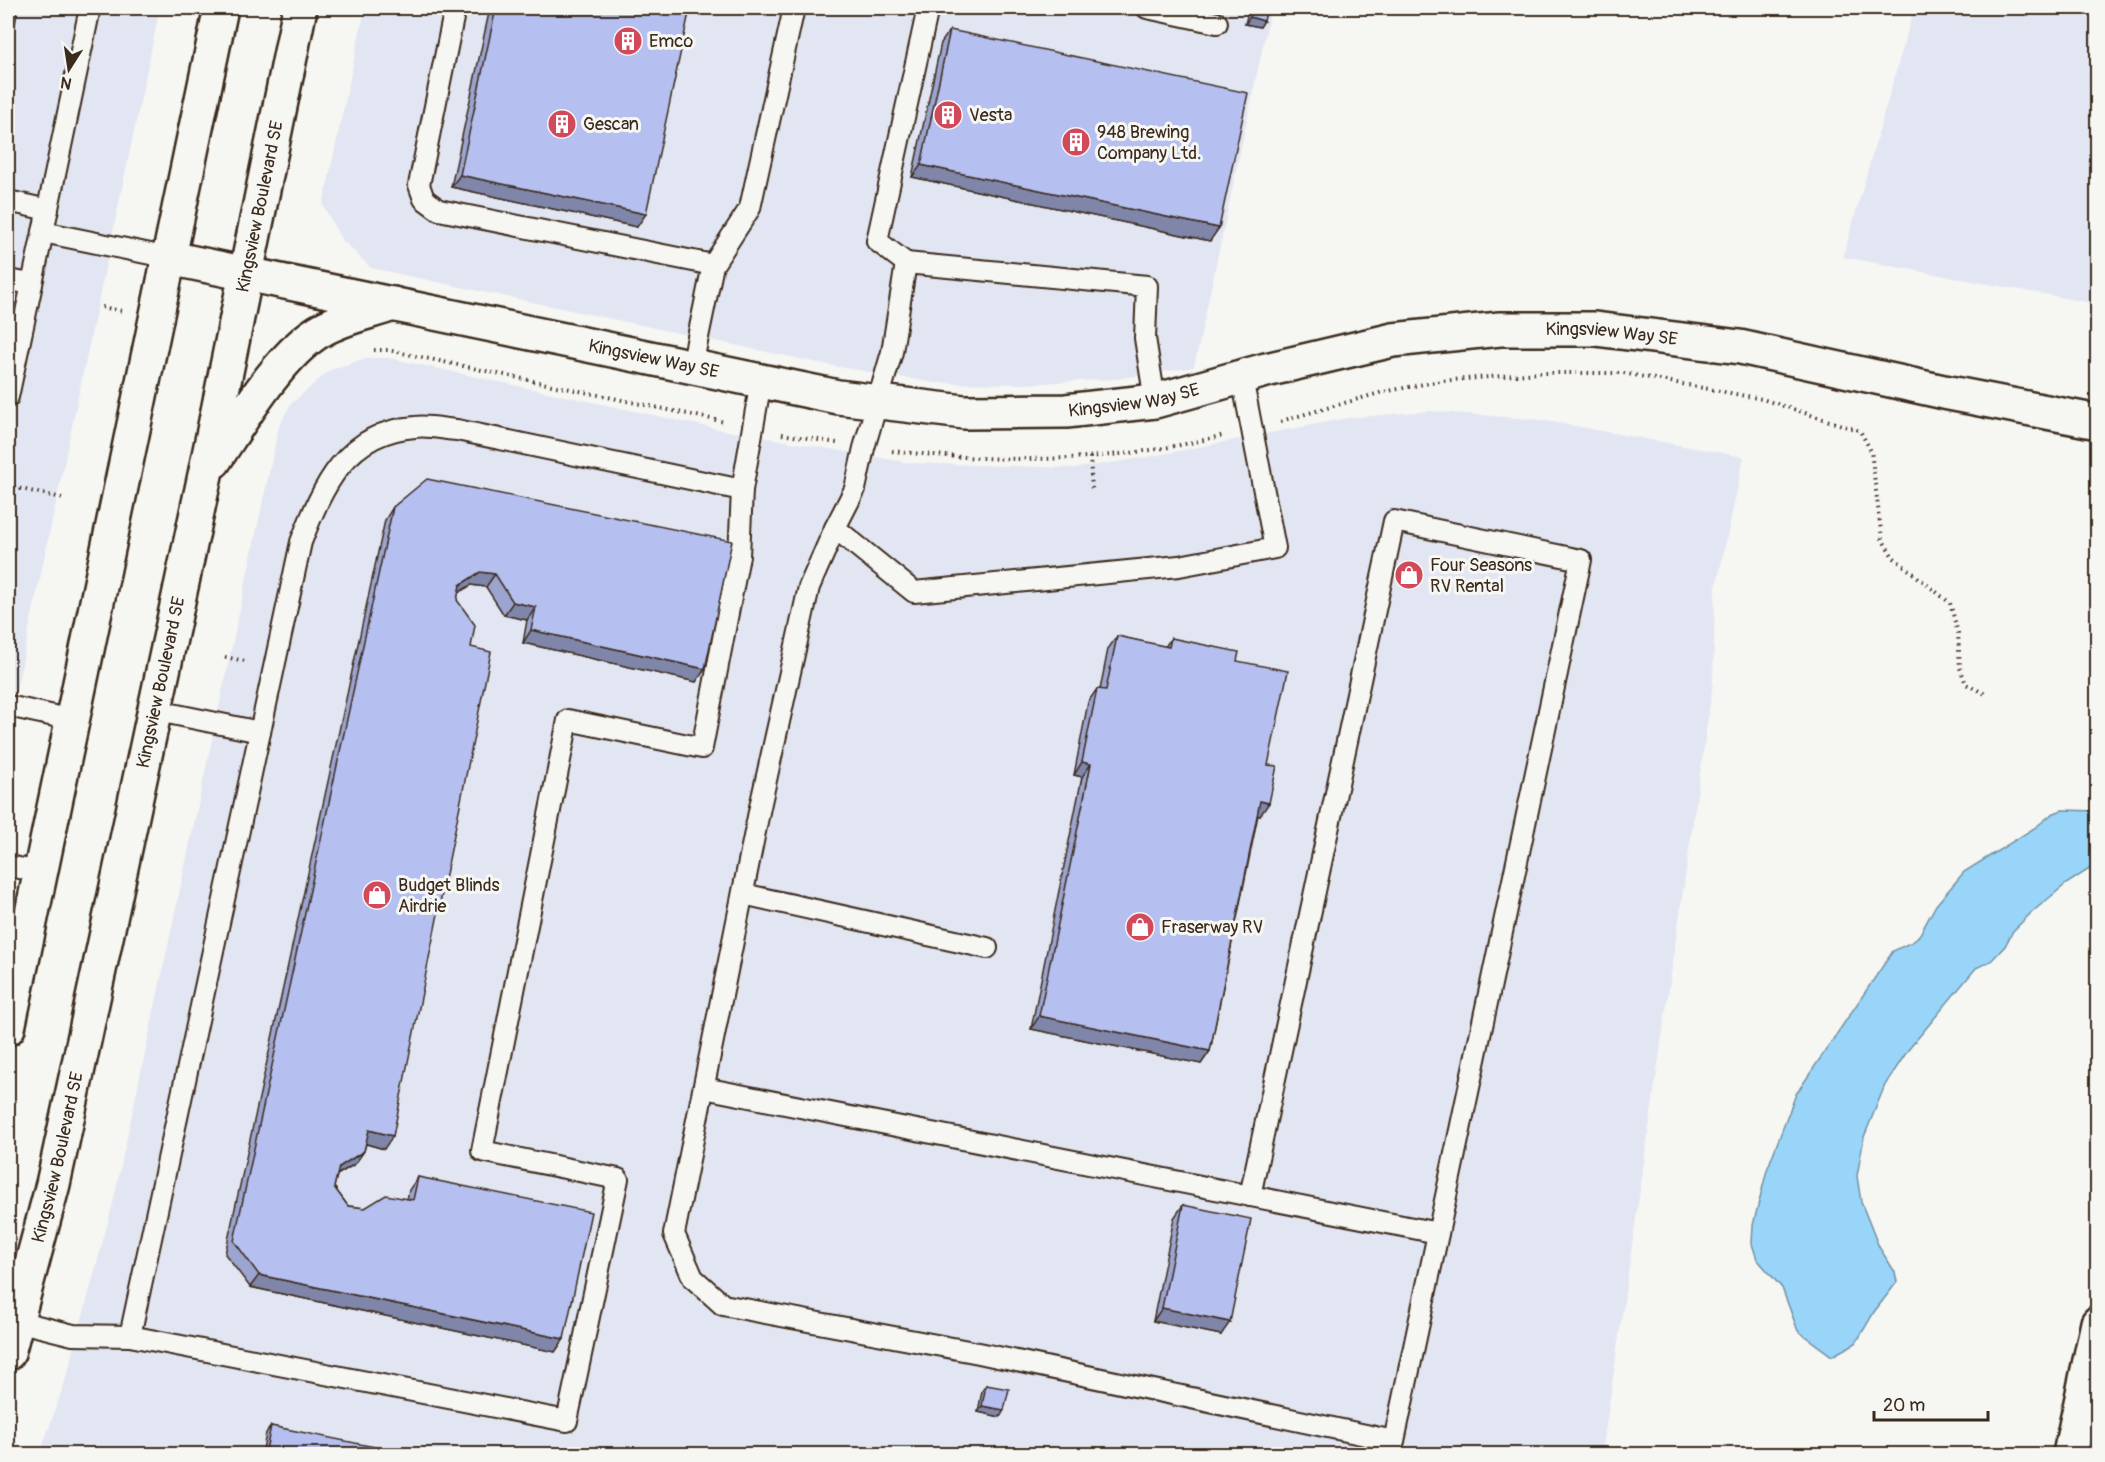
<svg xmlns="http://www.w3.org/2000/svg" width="2105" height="1462" viewBox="0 0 2105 1462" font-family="Pangolin,sans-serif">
<rect width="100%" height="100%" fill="#f6f6f2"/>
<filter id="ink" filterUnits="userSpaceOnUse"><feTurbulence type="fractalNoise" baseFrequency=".0167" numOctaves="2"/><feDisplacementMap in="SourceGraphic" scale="12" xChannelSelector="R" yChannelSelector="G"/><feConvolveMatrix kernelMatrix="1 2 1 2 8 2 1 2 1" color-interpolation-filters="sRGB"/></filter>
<g filter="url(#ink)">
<g fill="#e2e6f2">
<path d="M 8,8 L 160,8 L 8,730 Z"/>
<path d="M 365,8 L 1271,8 L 1194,367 L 1116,379 L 1024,384 L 936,383 L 833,366 L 371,268 L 341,239 L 323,205 Z"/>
<path d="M 1914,8 L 2097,8 L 2097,304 L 1843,257 Z"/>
<path d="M 366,358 L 389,358 L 722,430 L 910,463 L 1077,468 L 1143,458 L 1347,418 L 1429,411 L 1542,420 L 1744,457 L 1715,592 L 1713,683 L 1602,1454 L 40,1454 L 68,1372 L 113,1203 L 279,426 L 290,405 L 330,370 Z"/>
</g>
<path fill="#98d5f9" stroke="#7391a1" stroke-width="1.5" d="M 2062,810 L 2097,811 L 2097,864 L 2066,884 L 2031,913 L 2013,931 L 2005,946 L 1991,961 L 1976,968 L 1908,1050 L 1885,1085 L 1864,1137 L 1857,1176 L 1861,1202 L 1879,1247 L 1895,1272 L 1897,1282 L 1874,1312 L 1856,1343 L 1832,1356 L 1798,1331 L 1782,1288 L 1757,1259 L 1752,1244 L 1753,1225 L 1767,1170 L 1796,1094 L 1893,951 L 1914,941 L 1920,934 L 1936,905 L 1964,872 L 2036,827 L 2052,814 Z"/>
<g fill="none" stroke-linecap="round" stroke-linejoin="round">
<g stroke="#3b2a1e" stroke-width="24">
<g id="lane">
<path d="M 455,8 L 419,185 L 424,199 L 439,210 L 713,265"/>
<path d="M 1147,8 L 1217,23"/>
<path d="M 8,201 L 48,210"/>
<path d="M 43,232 L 90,8"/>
<path d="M 906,263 L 877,241 L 928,8"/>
<path d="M 8,280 L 32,284"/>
<path d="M 692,366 L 713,265 L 750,208 L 794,8"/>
<path d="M 8,397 L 43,232 L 170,258"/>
<path d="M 1155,401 L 1145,338 L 1147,286 L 906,263 L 892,352 L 864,448 L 855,489 L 835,528 L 914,592 L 1179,566 L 1275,548 L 1242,378"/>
<path d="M 835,528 L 809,587 L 760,807 L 674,1234 L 693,1278 L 723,1305 L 979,1353 L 1394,1441 L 1581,560 L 1394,521 L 1250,1196"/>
<path d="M 8,706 L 73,720"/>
<path d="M 153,710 L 260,732"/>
<path d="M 8,866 L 41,872"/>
<path d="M 743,894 L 987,948"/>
<path d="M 704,1088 L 1438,1233"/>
<path d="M 17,1321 L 73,1335 L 130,1336 L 567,1421 L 618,1179 L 482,1151 L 568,720 L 702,748 L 739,556 L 742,490"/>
<path d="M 130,1336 L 301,542 C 323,486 346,432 415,427 C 428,425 443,429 457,430 L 742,490 L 761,381"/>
</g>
</g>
<g stroke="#3b2a1e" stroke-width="38">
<g id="street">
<path id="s1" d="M 170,258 L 838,397 L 964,412 L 1066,411 L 1155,401 L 1266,370 L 1393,340 L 1500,329 L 1595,329 L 1740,347 L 1944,392 L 2098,422"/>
<path d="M 2070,1454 L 2098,1323"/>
</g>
</g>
<g stroke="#3b2a1e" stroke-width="38">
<g id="secondary">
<path d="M 214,461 C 240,422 282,351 323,329 C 344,317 371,312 393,304"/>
<path d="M 8,1028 L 221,8"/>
<path id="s2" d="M 8,1353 L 53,1184 L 83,1045 L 205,475 L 300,8"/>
</g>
</g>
<g stroke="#3b2a1e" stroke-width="4" stroke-dasharray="1.5 4.5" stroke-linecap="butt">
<path d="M 102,307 L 122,311"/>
<path d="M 374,350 L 388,350 L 725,422"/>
<path d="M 1281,421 L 1383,392 L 1440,381 L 1539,373 L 1623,373 L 1762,399 L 1860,431 L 1871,451 L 1882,539 L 1893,557 L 1950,603 L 1958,633 L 1960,668 L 1966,684 L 1987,695"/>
<path d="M 782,434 L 837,443"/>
<path d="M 892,451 C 1003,463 1114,464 1224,435"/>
<path d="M 1090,457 L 1092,490"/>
<path d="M 8,486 L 62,498"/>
<path d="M 225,657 L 245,661"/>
</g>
<use href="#lane" stroke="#f6f6f2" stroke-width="20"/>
<use href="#street" stroke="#f6f6f2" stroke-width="33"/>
<use href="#secondary" stroke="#f6f6f2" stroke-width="33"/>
</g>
<g fill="#9ca5cf" stroke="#3b2a1e" stroke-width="1.5">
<path d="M 490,8 L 690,8 L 637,227 L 451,187 Z"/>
<path d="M 1249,8 L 1267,8 L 1260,27 L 1245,24 Z"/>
<path d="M 950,30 L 1210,241 L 912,177 L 941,43 Z"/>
<path d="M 393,507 L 705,669 L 696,682 L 523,643 L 527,620 L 504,615 L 486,587 L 471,585 L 458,593 L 384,1149 L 366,1144 L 364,1151 L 355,1164 L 337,1175 L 334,1187 L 348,1206 L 365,1208 L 407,1199 L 409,1190 L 418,1177 L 564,1339 L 555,1352 L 250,1287 L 225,1254 L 385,520 Z"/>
<path d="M 1117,636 L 1165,647 L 1171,638 L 1237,661 L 1268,765 L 1260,816 L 1258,815 L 1210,1051 L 1201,1064 L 1031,1029 L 1082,777 L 1074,775 L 1088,702 L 1097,689 L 1100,690 L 1108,649 Z"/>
<path d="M 1183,1205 L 1221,1335 L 1153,1321 L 1174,1218 Z"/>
<path d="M 986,1385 L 1004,1410 L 1000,1417 L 978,1412 L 982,1391 Z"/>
<path d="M 271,1426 L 405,1455 L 262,1455 L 266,1433 Z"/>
</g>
<g fill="#7f86a9" stroke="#3b2a1e" stroke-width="1.5">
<path d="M 1250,17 L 1264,21 L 1260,27 L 1245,24 Z"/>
<path d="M 921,165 L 1219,228 L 1210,241 L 912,177 Z"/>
<path d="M 460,175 L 646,214 L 637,227 L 451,187 Z"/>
<path d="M 480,572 L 495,574 L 486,587 L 471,585 L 451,597 L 460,585 Z"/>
<path d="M 513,602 L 536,607 L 527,620 L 504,615 Z"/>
<path d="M 531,630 L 705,669 L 696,682 L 523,643 Z"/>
<path d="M 1082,762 L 1091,764 L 1082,777 L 1074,775 Z"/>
<path d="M 1260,801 L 1269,803 L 1260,816 L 1251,814 Z"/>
<path d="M 1039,1016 L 1210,1051 L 1201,1064 L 1031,1029 Z"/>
<path d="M 369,1130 L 393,1136 L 384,1149 L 360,1142 Z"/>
<path d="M 364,1151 L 355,1164 L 330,1179 L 339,1167 Z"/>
<path d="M 259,1275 L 564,1339 L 555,1352 L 250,1287 Z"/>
<path d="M 1162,1308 L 1230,1322 L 1221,1335 L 1153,1321 Z"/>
<path d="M 982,1406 L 1004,1410 L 1000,1417 L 978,1412 Z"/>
</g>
<g fill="#b5c0f1" stroke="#3b2a1e" stroke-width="1.5">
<path d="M 496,8 L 690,8 L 646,214 L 460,175 Z"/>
<path d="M 1252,8 L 1267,8 L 1264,21 L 1250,17 Z"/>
<path d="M 8,12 L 17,14 L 8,59 Z"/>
<path d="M 950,30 L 1248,93 L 1219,228 L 921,165 Z"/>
<path d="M 427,479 L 732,541 L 705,669 L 531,630 L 536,607 L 513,602 L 495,574 L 480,572 L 460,585 L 457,600 L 475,625 L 471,647 L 491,652 L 393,1136 L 369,1130 L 364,1151 L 339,1167 L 334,1187 L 348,1206 L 365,1208 L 386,1195 L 413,1200 L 418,1177 L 591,1212 L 564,1339 L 259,1275 L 234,1241 L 393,507 Z"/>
<path d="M 1117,636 L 1169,647 L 1171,638 L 1239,652 L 1237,661 L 1288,671 L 1268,765 L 1277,766 L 1269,803 L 1260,801 L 1210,1051 L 1039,1016 L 1091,764 L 1082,762 L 1097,689 L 1106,690 Z"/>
<path d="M 1183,1205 L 1251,1219 L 1230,1322 L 1162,1308 Z"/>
<path d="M 986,1385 L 1009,1389 L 1004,1410 L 982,1406 Z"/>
<path d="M 271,1426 L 405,1453 L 405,1455 L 265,1455 Z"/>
</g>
</g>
<defs>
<g id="building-disc" transform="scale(1.5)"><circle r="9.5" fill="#d1495b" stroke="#f6f6f2"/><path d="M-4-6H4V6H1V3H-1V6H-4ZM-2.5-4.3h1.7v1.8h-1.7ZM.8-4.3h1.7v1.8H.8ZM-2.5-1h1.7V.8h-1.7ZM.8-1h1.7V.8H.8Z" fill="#fff"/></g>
<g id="shop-disc" transform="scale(1.5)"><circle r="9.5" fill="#d1495b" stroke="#f6f6f2"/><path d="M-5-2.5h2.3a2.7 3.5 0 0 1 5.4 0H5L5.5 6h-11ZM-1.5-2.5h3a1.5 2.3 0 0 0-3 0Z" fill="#fff"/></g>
</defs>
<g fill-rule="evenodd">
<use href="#building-disc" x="628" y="41"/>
<use href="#building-disc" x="948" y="115"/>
<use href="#building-disc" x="562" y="124"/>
<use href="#building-disc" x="1076" y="142"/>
<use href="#shop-disc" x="1409" y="575"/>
<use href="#shop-disc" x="377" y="895"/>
<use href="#shop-disc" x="1140" y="927"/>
</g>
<g text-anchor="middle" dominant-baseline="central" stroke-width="6" stroke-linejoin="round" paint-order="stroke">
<g font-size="18" fill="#3b2a1e" stroke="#f6f6f2" text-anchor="start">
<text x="649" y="41">Emco</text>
<text x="969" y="115">Vesta</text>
<text x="583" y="124">Gescan</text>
<text x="1097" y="132">948 Brewing<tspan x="1097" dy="21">Company Ltd.</tspan></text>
<text x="1430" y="565">Four Seasons<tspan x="1430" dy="21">RV Rental</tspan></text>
<text x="398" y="885">Budget Blinds<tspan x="398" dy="21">Airdrie</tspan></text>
<text x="1161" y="927">Fraserway RV</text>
</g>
<g font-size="18" fill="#3b2a1e" stroke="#f6f6f2">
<text stroke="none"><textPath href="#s2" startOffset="1174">Kingsview Boulevard SE</textPath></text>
<text stroke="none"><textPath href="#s1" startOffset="1466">Kingsview Way SE</textPath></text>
<text stroke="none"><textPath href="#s1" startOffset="494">Kingsview Way SE</textPath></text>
<text stroke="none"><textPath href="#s1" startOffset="980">Kingsview Way SE</textPath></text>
<text stroke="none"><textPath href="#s2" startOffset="688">Kingsview Boulevard SE</textPath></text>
<text stroke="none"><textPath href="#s2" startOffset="202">Kingsview Boulevard SE</textPath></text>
</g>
</g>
<rect width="2105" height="1462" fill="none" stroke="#f6f6f2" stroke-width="30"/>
<rect x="15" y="15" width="2075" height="1432" fill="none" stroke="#3b2a1e" stroke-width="2" filter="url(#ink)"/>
<g transform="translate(69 69) rotate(192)" stroke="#f6f6f2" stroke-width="4.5" paint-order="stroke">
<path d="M0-4.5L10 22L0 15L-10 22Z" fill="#3b2a1e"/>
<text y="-9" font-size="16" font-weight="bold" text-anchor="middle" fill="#3b2a1e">N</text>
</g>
<path d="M1874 1411v9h114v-9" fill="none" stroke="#3b2a1e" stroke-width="3"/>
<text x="1883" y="1411" font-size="18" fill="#3b2a1e" stroke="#f6f6f2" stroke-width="4.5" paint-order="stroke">20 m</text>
</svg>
